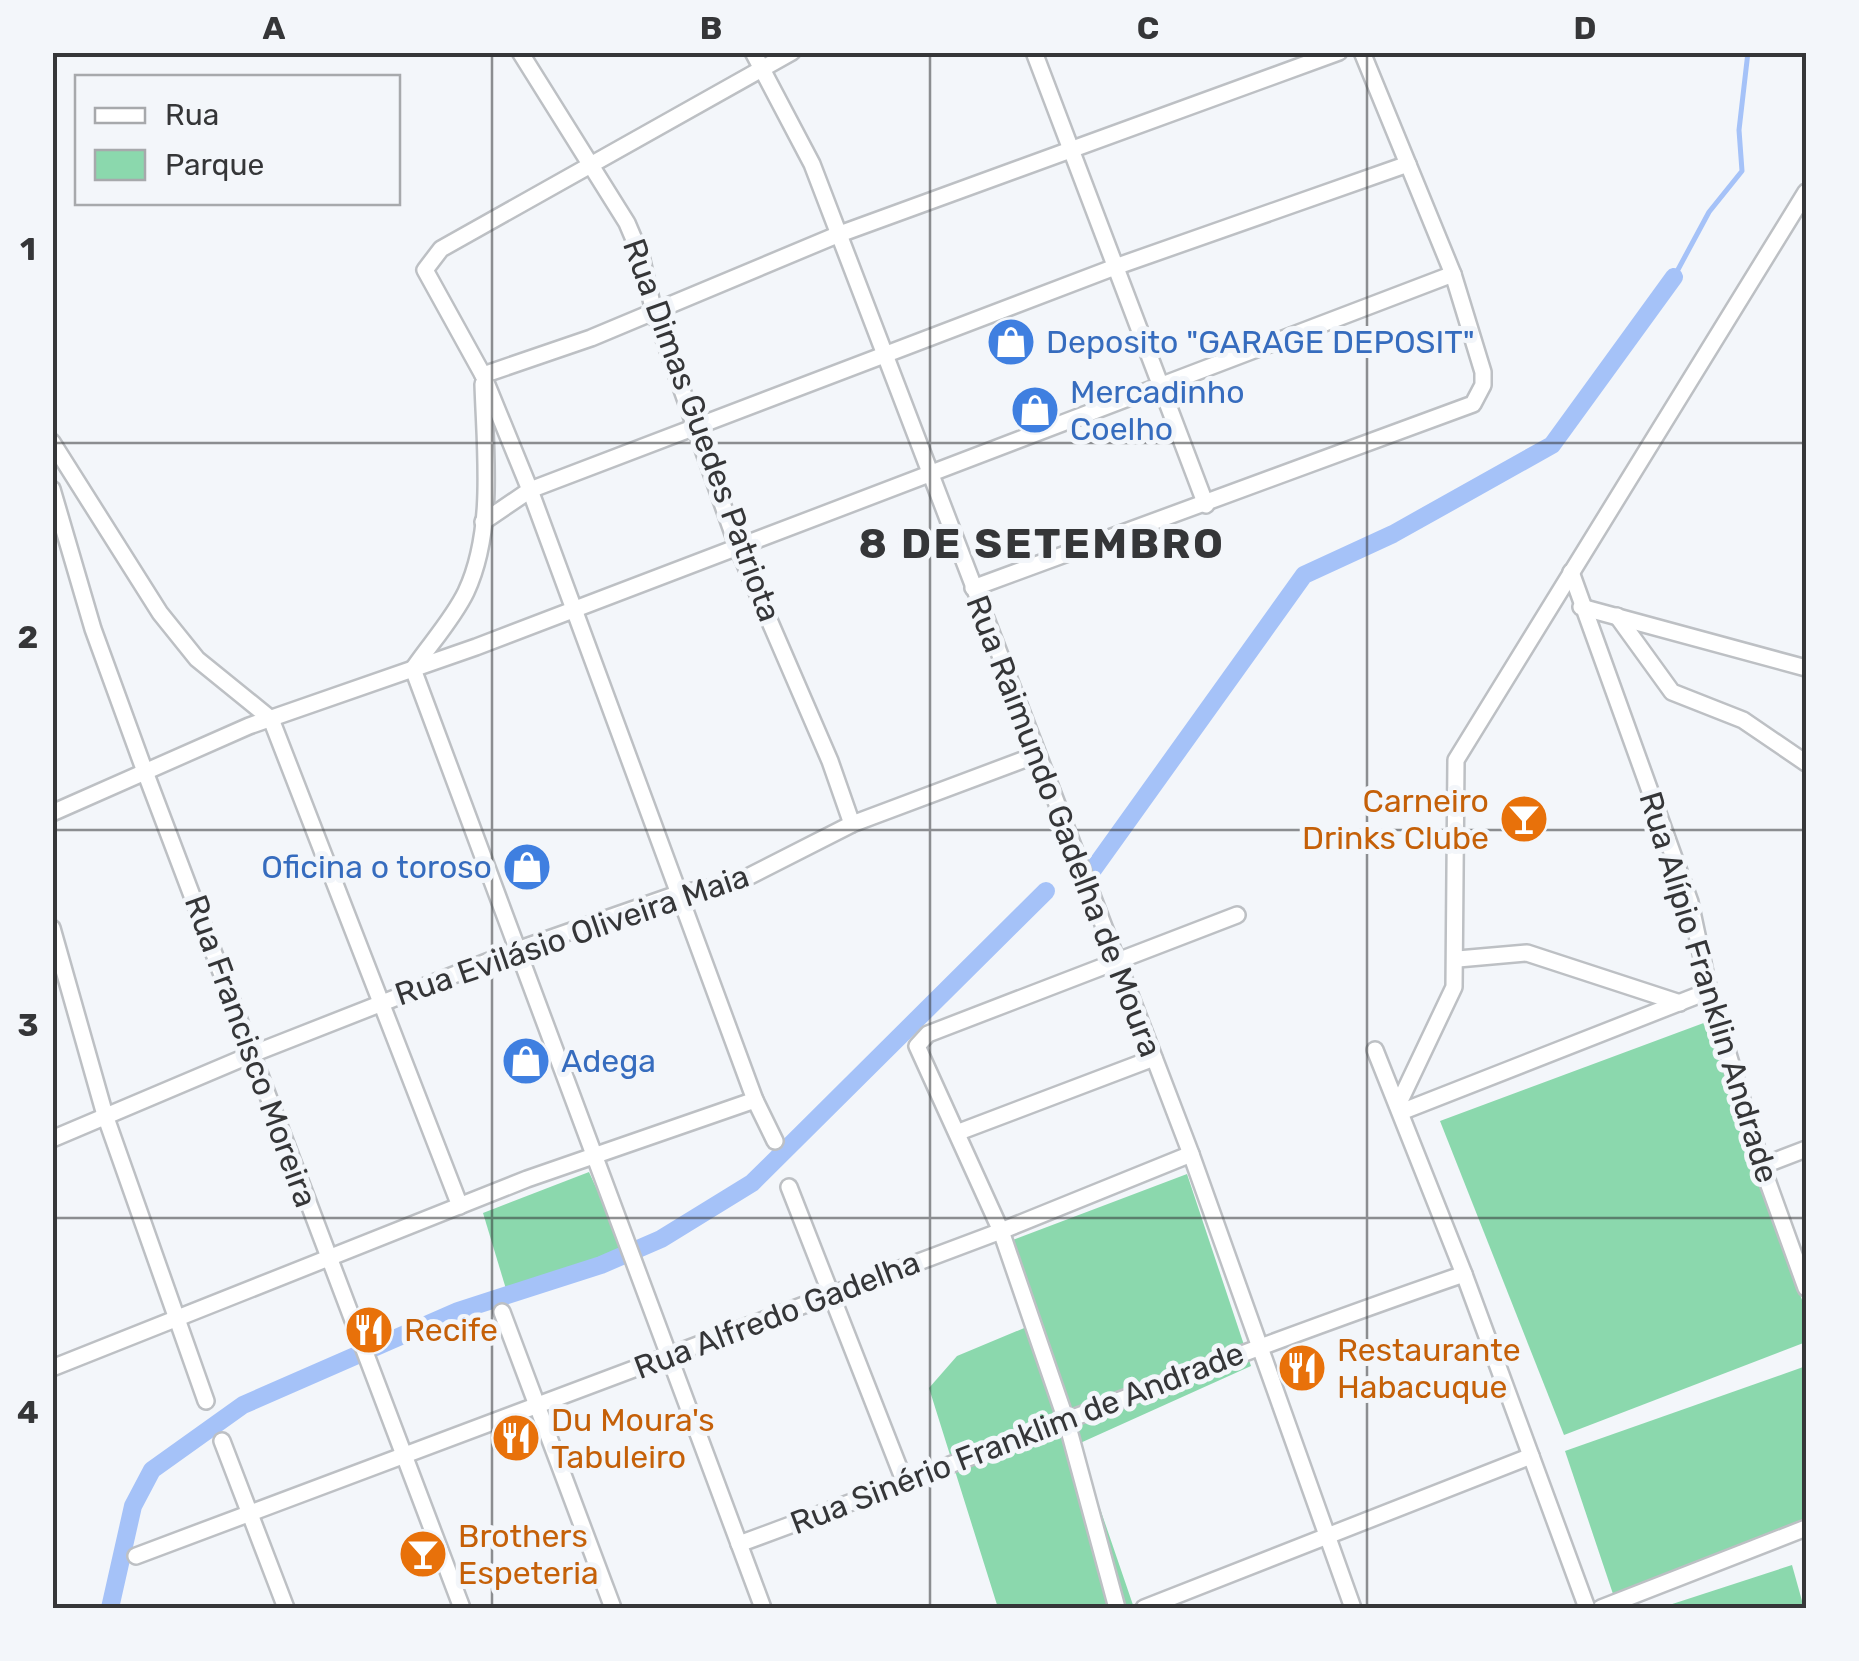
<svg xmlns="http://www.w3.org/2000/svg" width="1859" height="1661" viewBox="0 0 1859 1661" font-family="Rubik,sans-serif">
<rect width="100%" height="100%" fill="#f3f6fa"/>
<g fill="#8bd8ad">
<path d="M 1709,1021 L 1806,1312 L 1806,1342 L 1564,1435 L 1440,1121 Z"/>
<path d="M 589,1172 L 624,1249 L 506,1289 L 483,1213 Z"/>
<path d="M 1187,1174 L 1251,1366 L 1078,1444 L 1133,1605 L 998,1608 L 929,1388 L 957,1356 L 1029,1326 L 1002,1244 Z"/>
<path d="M 1806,1366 L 1806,1518 L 1613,1594 L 1565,1451 Z"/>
<path d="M 1792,1565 L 1804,1608 L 1660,1608 Z"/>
</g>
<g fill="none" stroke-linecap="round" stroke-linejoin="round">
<path stroke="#a5c2f8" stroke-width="5" d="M 1674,277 L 1709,212 L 1742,171 L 1739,130 L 1748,52"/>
<g stroke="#a5c2f8" stroke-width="18">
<path d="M 1092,871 L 1304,575 L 1393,534 L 1552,445 L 1674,277"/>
<path d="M 110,1608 L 133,1506 L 152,1470 L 243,1405 L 458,1311 L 601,1265 L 661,1239 L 752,1183 L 1046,891"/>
</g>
<g stroke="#bdc0c4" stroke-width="20">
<g id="minor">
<path d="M 520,52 L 627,223 L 641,256 L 653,308 L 738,548 L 830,761 L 852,824"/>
<path d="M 753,52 L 812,164 L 1191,1154 L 1353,1608"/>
<path d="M 1034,52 L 1206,505"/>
<path d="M 483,375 L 591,338 L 837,235 L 1339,52"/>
<path d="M 483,384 C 485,450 495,530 466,592 C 453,619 430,644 413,669 L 763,1608"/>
<path d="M 52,442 L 160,613 L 197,659 L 271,719 L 460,1206"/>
<path d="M 52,489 L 93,629 L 144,769 L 462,1608"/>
<path d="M 483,522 L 530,490 L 1115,267 L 1408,164"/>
<path d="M 1571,572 L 1690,902 L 1709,991 L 1762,1166 L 1806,1288"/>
<path d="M 973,588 L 1473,404 L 1483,385 L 1483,372 L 1453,274 L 1362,52"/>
<path d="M 1581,607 L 1806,668"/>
<path d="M 1617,616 L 1672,692 L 1743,720 L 1806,763"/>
<path d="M 52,813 L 249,726 L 476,647 L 1453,274"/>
<path d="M 52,928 L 105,1115 L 206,1401"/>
<path d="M 1458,959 L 1527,953 L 1680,1003"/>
<path d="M 1375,1050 L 1464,1274 L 1587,1608"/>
<path d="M 1398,1105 L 1454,987 L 1456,760 L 1806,192"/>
<path d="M 1401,1112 L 1709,991"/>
<path d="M 959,1132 L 1154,1058"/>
<path d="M 52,1139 L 255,1053 L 517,950 L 680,893 L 734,884 L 852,824 L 1036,755"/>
<path d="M 775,1141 L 755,1100 L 530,490 L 483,375 L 425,270 L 441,249 L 792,52"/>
<path d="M 1762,1166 L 1806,1149"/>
<path d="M 789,1187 L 905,1483"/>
<path d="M 502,1312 L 613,1608"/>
<path d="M 52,1368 L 527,1179 L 755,1100"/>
<path d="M 222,1441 L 286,1608"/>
<path d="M 739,1544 C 982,1455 1220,1358 1464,1274"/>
<path d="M 136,1556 L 1001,1231 L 1191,1154"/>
<path d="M 1117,1608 L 1067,1423 L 1001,1231 L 917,1046 L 928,1034 L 1237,915"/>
<path d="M 1144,1608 L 1531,1456"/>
<path d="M 1601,1608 L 1806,1528"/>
</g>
</g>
<use href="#minor" stroke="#fff" stroke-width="15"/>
</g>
<path fill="none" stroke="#353638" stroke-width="2.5" stroke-opacity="0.55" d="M 492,52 L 492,1608M 930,52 L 930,1608M 1367,52 L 1367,1608M 52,443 L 1806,443M 52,830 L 1806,830M 52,1218 L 1806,1218"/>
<defs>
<g id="shop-disc" transform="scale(2.5)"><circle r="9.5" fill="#3f7fe0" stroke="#f3f6fa"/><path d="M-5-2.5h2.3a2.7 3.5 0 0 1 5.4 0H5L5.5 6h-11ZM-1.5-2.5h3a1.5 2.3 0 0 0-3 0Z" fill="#fff"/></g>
<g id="bar-disc" transform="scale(2.5)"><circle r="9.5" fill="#e8710a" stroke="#f3f6fa"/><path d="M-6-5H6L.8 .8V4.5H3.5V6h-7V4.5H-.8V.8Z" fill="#fff"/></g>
<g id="restaurant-disc" transform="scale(2.5)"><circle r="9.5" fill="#e8710a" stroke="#f3f6fa"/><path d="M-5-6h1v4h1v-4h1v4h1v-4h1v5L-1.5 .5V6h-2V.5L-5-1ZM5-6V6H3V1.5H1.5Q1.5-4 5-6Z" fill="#fff"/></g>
</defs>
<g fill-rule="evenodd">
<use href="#shop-disc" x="1011" y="342"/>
<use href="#shop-disc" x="1035" y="410"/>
<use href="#bar-disc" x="1524" y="819"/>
<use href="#shop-disc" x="527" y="867"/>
<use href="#shop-disc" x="526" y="1061"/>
<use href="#restaurant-disc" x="369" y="1330"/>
<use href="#restaurant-disc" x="1302" y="1368"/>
<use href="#restaurant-disc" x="516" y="1438"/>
<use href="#bar-disc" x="423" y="1554"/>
</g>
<g text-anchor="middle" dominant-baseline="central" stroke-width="10" stroke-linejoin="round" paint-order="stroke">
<g font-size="32" fill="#366cbe" stroke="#f3f6fa" text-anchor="start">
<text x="1046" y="342">Deposito "GARAGE DEPOSIT"</text>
<text x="1070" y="392">Mercadinho<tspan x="1070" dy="37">Coelho</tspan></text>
<text x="492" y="867" text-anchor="end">Oficina o toroso</text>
<text x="561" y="1061">Adega</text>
</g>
<g font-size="32" fill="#353638" stroke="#f3f6fa">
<text transform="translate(702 430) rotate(70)">Rua Dimas Guedes Patriota</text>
<text transform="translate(1064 826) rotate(69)">Rua Raimundo Gadelha de Moura</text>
<text transform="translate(572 935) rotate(-19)">Rua Evilásio Oliveira Maia</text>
<text transform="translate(1709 987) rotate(73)">Rua Alípio Franklin Andrade</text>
<text transform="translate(251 1051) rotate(70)">Rua Francisco Moreira</text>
<text transform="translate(777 1315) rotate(-21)">Rua Alfredo Gadelha</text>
<text transform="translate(1017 1438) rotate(-21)">Rua Sinério Franklim de Andrade</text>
</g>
<g font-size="32" fill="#c56008" stroke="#f3f6fa" text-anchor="start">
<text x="1489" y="801" text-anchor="end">Carneiro<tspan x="1489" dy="37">Drinks Clube</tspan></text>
<text x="404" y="1330">Recife</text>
<text x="1337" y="1350">Restaurante<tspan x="1337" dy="37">Habacuque</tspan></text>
<text x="551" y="1420">Du Moura's<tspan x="551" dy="37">Tabuleiro</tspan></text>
<text x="458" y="1536">Brothers<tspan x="458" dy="37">Espeteria</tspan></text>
</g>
<g font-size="42" font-weight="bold" letter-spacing="2.5" fill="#353638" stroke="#f3f6fa">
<text x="1042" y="544">8 DE SETEMBRO</text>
</g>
</g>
<rect width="1859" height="1661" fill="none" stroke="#f3f6fa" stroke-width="110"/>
<rect x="75" y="75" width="325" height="130" fill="#f3f6fa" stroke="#a7a9ac" stroke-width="2.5"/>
<rect x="95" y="108" width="50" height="15" fill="#ffffff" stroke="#a7a9ac" stroke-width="2.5"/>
<text x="165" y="125" font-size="30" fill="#353638">Rua</text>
<rect x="95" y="150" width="50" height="30" fill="#8bd8ad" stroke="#a7a9ac" stroke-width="2.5"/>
<text x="165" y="175" font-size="30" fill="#353638">Parque</text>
<rect x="55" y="55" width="1749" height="1551" fill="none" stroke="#353638" stroke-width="4"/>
<g font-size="32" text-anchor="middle" font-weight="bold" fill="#353638">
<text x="274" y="39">A</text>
<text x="711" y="39">B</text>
<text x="1148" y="39">C</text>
<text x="1585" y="39">D</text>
<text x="28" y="260">1</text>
<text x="28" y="648">2</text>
<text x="28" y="1036">3</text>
<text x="28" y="1423">4</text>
</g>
</svg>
